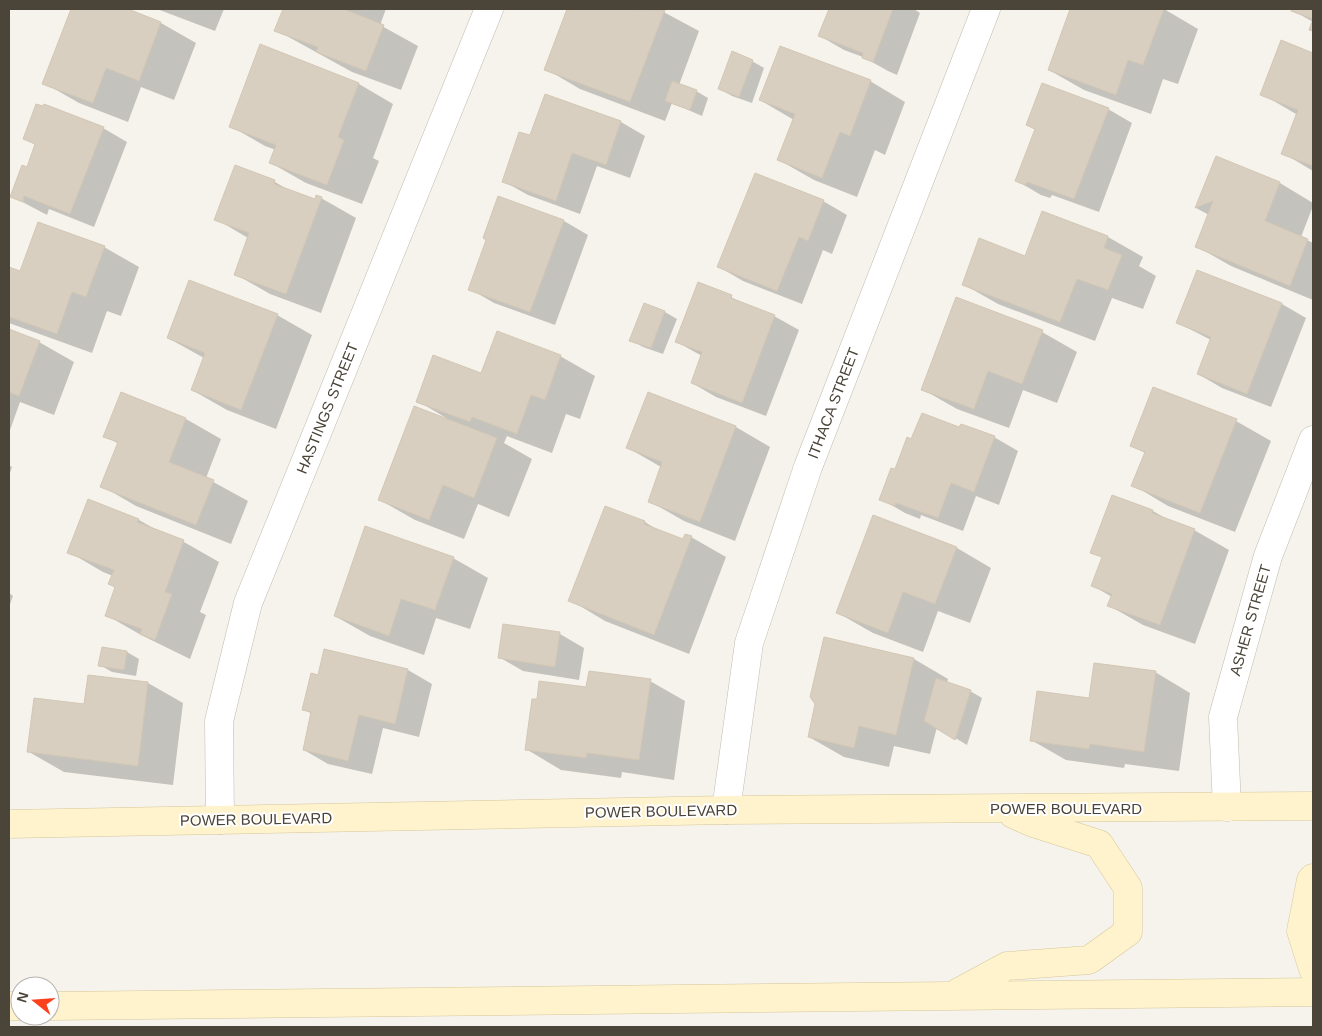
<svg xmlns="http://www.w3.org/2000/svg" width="1322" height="1036" viewBox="0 0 1322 1036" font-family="Arial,sans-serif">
<rect width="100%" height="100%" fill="#f6f3ec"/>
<g fill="#0003">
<path d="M 72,9 L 124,9 L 161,23 L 196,43 L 174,100 L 141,87 L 128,122 L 79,103 L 44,83 Z"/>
<path d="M 157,9 L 224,9 L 215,31 Z"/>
<path d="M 284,9 L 386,9 L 380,25 L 418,46 L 401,90 L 352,72 L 276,30 Z"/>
<path d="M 568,9 L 658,9 L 699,31 L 679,85 L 696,91 L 708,98 L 702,116 L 672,103 L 665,121 L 580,89 L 546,69 Z"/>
<path d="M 830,9 L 914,9 L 920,13 L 897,75 L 888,71 L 863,57 L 844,50 L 820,36 Z"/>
<path d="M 1071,9 L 1164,9 L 1198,29 L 1178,84 L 1163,79 L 1151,114 L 1084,90 L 1049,70 Z"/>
<path d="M 1293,9 L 1313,9 L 1313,22 L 1292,10 Z"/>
<path d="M 1282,42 L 1313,54 L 1313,171 L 1283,153 L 1296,114 L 1262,94 Z"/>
<path d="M 752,61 L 764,68 L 752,103 L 732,96 L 720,89 Z"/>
<path d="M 870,81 L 905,102 L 885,155 L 875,150 L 857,197 L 814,180 L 779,160 L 794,120 L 760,100 Z"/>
<path d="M 359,84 L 393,104 L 373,158 L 379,161 L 362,204 L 306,183 L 271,163 L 276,150 L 265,146 L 230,126 Z"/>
<path d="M 546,96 L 621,122 L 645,136 L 630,178 L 597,166 L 580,214 L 528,195 L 503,181 L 531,137 Z"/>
<path d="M 1108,109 L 1132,123 L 1099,212 L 1052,195 L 1050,198 L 1041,195 L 1017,181 L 1036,130 L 1027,125 Z"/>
<path d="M 103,128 L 127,142 L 94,227 L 49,209 L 47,215 L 11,196 L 28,169 L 36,145 L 24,138 Z"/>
<path d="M 1217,158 L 1280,183 L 1313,203 L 1313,206 L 1301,237 L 1313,243 L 1313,300 L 1231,266 L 1196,246 L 1209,215 L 1196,208 Z"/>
<path d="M 235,167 L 275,182 L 294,193 L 316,201 L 321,198 L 356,218 L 321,313 L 270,294 L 235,274 L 248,238 L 216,219 Z"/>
<path d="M 823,201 L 847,215 L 832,254 L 823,250 L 802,304 L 743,281 L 719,267 Z"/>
<path d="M 1043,213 L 1108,237 L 1143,257 L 1139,266 L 1156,276 L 1143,309 L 1112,298 L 1095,341 L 998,304 L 963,284 L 1026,258 Z"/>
<path d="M 564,221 L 588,235 L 555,325 L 494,303 L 470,289 L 488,240 Z"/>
<path d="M 104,247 L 139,267 L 121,316 L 107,311 L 92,353 L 9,323 L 9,268 L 21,273 Z"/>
<path d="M 1198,272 L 1282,304 L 1306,318 L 1271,407 L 1222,388 L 1198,374 L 1211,340 L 1178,323 Z"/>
<path d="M 731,297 L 747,306 L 774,316 L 799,330 L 766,416 L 716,397 L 692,383 L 702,356 L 677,342 Z"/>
<path d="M 644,305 L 665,312 L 677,319 L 663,354 L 643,347 L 631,340 Z"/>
<path d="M 277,315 L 312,335 L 276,429 L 227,410 L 192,390 L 204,358 L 168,338 Z"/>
<path d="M 9,330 L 39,342 L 74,362 L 54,415 L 20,402 L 9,433 Z"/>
<path d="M 1042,332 L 1077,352 L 1057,403 L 1023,390 L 1009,428 L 957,409 L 922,389 Z"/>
<path d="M 560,356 L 595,376 L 580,419 L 566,414 L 552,453 L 507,436 L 504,443 L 532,459 L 509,517 L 478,504 L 464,539 L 415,520 L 380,500 L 446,418 L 418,401 Z"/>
<path d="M 121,394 L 186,419 L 221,439 L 206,478 L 248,501 L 231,544 L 136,506 L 102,486 L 119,444 L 105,436 Z"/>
<path d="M 1236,421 L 1271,441 L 1235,532 L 1168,506 L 1133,485 L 1145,453 L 1132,446 Z"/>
<path d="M 736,427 L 770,447 L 735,541 L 684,521 L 649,501 L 661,467 L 628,448 Z"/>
<path d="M 960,429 L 994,437 L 1018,451 L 999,505 L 976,496 L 963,531 L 921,515 L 920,519 L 905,513 L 881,499 L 896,471 Z"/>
<path d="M 9,465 L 12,467 L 9,476 Z"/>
<path d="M 88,501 L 139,520 L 162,533 L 184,542 L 219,562 L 200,612 L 206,615 L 190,659 L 141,635 L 106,615 L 117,588 L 109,584 L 113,576 L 103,572 L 69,552 Z"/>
<path d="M 606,507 L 645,522 L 661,532 L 684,540 L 691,537 L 726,557 L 689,654 L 605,621 L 570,600 Z"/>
<path d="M 1153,511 L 1170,521 L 1194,530 L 1229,550 L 1195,644 L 1143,625 L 1108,605 L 1112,597 L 1093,586 L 1103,558 L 1092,552 Z"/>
<path d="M 874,517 L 957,548 L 991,568 L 970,623 L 938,611 L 923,652 L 873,633 L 838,613 Z"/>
<path d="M 453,558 L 488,578 L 470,629 L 436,618 L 424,655 L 370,636 L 335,616 Z"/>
<path d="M 9,593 L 13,596 L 9,607 Z"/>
<path d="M 560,634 L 584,648 L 579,680 L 523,671 L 499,657 Z"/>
<path d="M 103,648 L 127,652 L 139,659 L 136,676 L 112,672 L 100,665 Z"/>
<path d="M 325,650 L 408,670 L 432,684 L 419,737 L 383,728 L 372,774 L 328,764 L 304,750 L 312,714 L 304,709 L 319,677 Z"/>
<path d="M 914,659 L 948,679 L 947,683 L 970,691 L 982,698 L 967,745 L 937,727 L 930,754 L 894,746 L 889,767 L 844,757 L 809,737 Z"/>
<path d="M 1155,672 L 1190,693 L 1179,771 L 1125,764 L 1124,768 L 1066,760 L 1031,740 L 1090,699 Z"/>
<path d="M 89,676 L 148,683 L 183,703 L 173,785 L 64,772 L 29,752 L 85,706 Z"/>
<path d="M 650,681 L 685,701 L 674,780 L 622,772 L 621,778 L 561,770 L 526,749 L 538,701 L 587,689 Z"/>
</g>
<g fill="#d8cfc1" stroke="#d3c7b4">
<path d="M 71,9 L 128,9 L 161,22 L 139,81 L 106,68 L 93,103 L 42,84 Z"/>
<path d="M 283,9 L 344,9 L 384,25 L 366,71 L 316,52 L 318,47 L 274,31 Z"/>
<path d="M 567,9 L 665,10 L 630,102 L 544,70 Z"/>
<path d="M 829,9 L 893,9 L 873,62 L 862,58 L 863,53 L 818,36 Z"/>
<path d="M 1070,9 L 1164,9 L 1143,65 L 1128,60 L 1116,95 L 1048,70 Z"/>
<path d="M 1292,9 L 1313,9 L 1313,31 L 1309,30 L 1313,19 L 1291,11 Z"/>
<path d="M 1281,40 L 1313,53 L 1313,166 L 1281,154 L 1298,110 L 1260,95 Z"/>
<path d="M 260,44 L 359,83 L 338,137 L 344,140 L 327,185 L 269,163 L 276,145 L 229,127 Z"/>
<path d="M 780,46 L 871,80 L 850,136 L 840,132 L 822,178 L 777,160 L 795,114 L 759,100 Z"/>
<path d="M 732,51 L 753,60 L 739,97 L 718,89 Z"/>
<path d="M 672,81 L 697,90 L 690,110 L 665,101 Z"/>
<path d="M 1042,83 L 1109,108 L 1074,199 L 1027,182 L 1025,185 L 1015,181 L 1035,129 L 1026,125 Z"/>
<path d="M 545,94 L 621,121 L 606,165 L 572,153 L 556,201 L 502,182 L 519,132 L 530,135 Z"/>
<path d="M 36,104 L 43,106 L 44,104 L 104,127 L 70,214 L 24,196 L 23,202 L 10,197 L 22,165 L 27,167 L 35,144 L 23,139 Z"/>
<path d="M 1216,156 L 1280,182 L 1265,221 L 1308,239 L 1290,286 L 1195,247 L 1213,201 L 1195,208 Z"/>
<path d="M 235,165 L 275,180 L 274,184 L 315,199 L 316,195 L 322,197 L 286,294 L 234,275 L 249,233 L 214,220 Z"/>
<path d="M 755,173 L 824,200 L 808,241 L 799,237 L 777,291 L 717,267 Z"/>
<path d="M 498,196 L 564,220 L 530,312 L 468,290 L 486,240 L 483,238 Z"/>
<path d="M 1042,211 L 1108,236 L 1104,248 L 1122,255 L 1108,290 L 1077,279 L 1060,322 L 962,285 L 979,238 L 1025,256 Z"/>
<path d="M 38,222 L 105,246 L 86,297 L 72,292 L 57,334 L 9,317 L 9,267 L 20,271 Z"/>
<path d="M 1197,270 L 1282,303 L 1247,394 L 1197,374 L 1211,337 L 1176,323 Z"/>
<path d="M 189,280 L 278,314 L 241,410 L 191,390 L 205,353 L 167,338 Z"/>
<path d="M 698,282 L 732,295 L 731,298 L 775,315 L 742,403 L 691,383 L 702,352 L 675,342 Z"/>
<path d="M 956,297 L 1043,330 L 1022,384 L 988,371 L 974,409 L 921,390 Z"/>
<path d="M 644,303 L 665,311 L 651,348 L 629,341 Z"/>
<path d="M 9,329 L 40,341 L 19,396 L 9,392 Z"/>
<path d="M 497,331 L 561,355 L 545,400 L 531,395 L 517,434 L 472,417 L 470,422 L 416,402 L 433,355 L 481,373 Z"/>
<path d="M 1153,387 L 1237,419 L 1200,513 L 1131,486 L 1145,452 L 1130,446 Z"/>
<path d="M 121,392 L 186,418 L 169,462 L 214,480 L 196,525 L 100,487 L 118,442 L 103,437 Z"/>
<path d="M 648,392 L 736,426 L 700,522 L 648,502 L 662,462 L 626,448 Z"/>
<path d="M 414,406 L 497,438 L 474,498 L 443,485 L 429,520 L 378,500 Z"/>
<path d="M 922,413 L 959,427 L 961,424 L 995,436 L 974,492 L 951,483 L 938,518 L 896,503 L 895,506 L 879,500 L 891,468 L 895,469 L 907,437 L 911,439 Z"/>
<path d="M 1112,495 L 1153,510 L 1152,513 L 1195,529 L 1160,625 L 1107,606 L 1112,594 L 1091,586 L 1102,557 L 1090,553 Z"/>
<path d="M 88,499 L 139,519 L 137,522 L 184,540 L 165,592 L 172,594 L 155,640 L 140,634 L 142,629 L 105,616 L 115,587 L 108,584 L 114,570 L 67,553 Z"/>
<path d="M 605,506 L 645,521 L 644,524 L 683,539 L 685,534 L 692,536 L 654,635 L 568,601 Z"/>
<path d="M 873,515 L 957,547 L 935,604 L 903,592 L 888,633 L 836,613 Z"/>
<path d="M 365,526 L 454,557 L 435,610 L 401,599 L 389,636 L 334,616 Z"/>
<path d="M 503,624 L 560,632 L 555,667 L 498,658 Z"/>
<path d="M 824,637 L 914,658 L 896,735 L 859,726 L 854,748 L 808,737 L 815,704 L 810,697 Z"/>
<path d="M 102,647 L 127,651 L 124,670 L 98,666 Z"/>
<path d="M 324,649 L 408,669 L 395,724 L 359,715 L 348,761 L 303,750 L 311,712 L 302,710 L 311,673 L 318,675 Z"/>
<path d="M 1094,663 L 1156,671 L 1144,752 L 1090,744 L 1089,749 L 1030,741 L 1037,691 L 1089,698 Z"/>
<path d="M 589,671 L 651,679 L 639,760 L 587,753 L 586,758 L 525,750 L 532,699 L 537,699 L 539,681 L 586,687 Z"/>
<path d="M 88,675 L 148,682 L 138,766 L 27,752 L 34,698 L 84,704 Z"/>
<path d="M 936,678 L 971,690 L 955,740 L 924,721 Z"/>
</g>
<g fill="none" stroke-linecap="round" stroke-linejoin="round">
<g stroke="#c2bbae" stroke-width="29">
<g id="minor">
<path d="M 1227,807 L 1223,717 L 1268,556 L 1313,440"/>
<path d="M 726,810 L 749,643 L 808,467 L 986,9"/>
<path d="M 220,820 L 219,721 L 248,603 L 489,9"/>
</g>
</g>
<g stroke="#d6c79b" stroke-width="29">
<g id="secondary">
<path d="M 9,824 L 726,810 L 1313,806"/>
<path d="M 1313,878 L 1311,880 L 1301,931 L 1313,969"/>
<path d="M 957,993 L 1007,966 L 1089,960 L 1128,932 L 1128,888 L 1099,844 L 1033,823 L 1013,814"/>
<path d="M 9,1006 L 20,1006"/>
<path d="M 50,1006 L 1313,992"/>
</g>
</g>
<use href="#minor" stroke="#fff" stroke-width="28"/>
<use href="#secondary" stroke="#fff3cd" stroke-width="28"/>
</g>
<g text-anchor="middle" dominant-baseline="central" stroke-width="4" stroke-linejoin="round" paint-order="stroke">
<g font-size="15" fill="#4b4439" stroke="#fff">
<text transform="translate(833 403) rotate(-69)">ITHACA STREET</text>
<text transform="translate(327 408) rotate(-68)">HASTINGS STREET</text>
<text transform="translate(1250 620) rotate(-74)">ASHER STREET</text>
<text x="1066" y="808">POWER BOULEVARD</text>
<text transform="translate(661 811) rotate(-1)">POWER BOULEVARD</text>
<text transform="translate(256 819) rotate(-1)">POWER BOULEVARD</text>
</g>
</g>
<rect width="1322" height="1036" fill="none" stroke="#4b4439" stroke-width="20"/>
<g transform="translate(35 1001) rotate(287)"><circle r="24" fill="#ffffff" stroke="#b7b4b0"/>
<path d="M0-4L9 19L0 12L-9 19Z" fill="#fc3f1d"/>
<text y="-8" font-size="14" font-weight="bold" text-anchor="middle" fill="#4b4439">N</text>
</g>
</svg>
